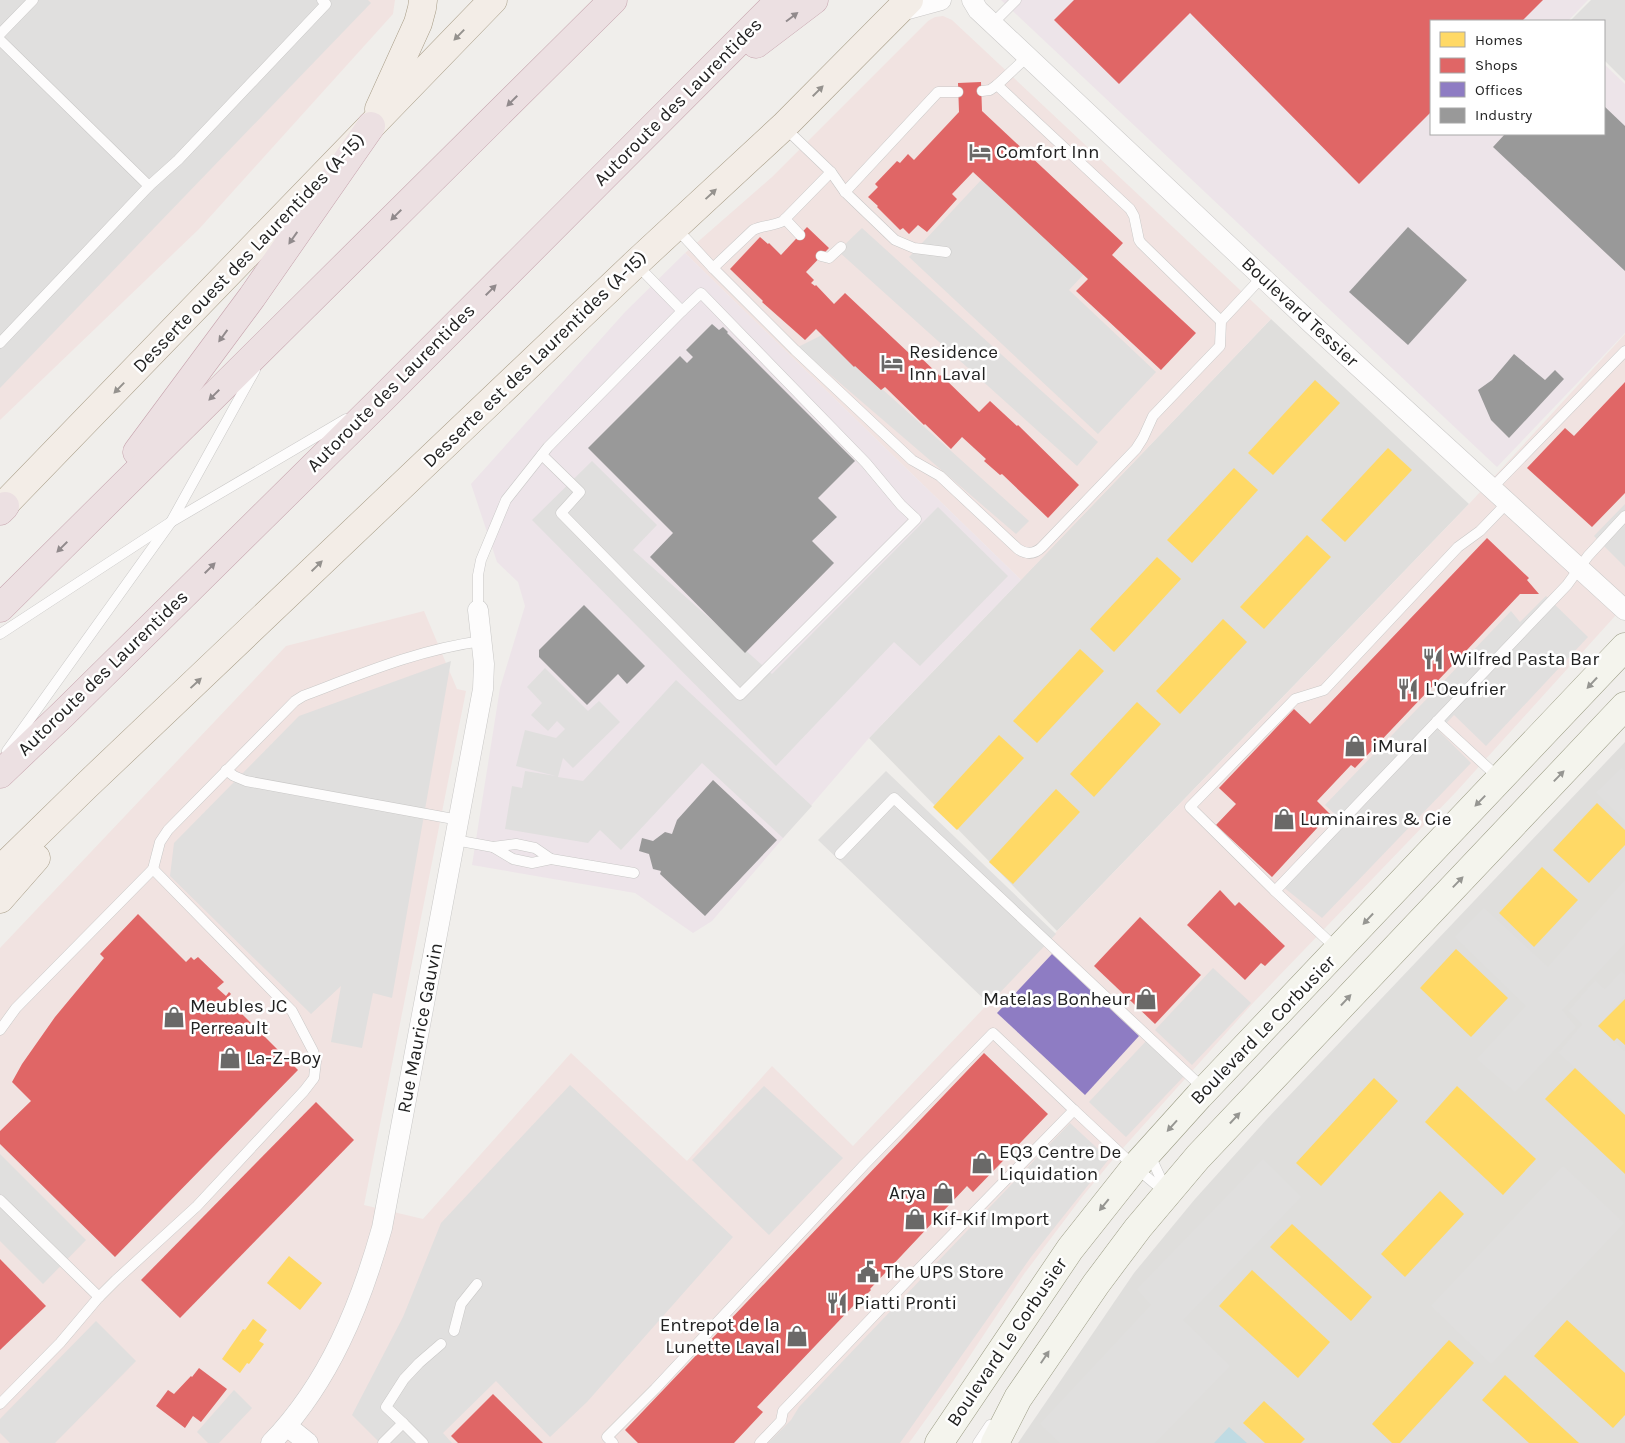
<svg xmlns="http://www.w3.org/2000/svg" width="1625" height="1443" viewBox="0 0 1625 1443" font-family="Karla,sans-serif">
<rect width="100%" height="100%" fill="#f0eeeb"/>
<g fill="#dfdedc">
<path d="M 1271,319 L 1469,504 L 1057,931 L 869,738 Z"/>
<path d="M 1625,742 L 1625,1443 L 1018,1443 L 1134,1273 L 1195,1199 L 1267,1119 Z"/>
</g>
<g fill="#f1e3e1">
<path d="M 0,0 L 395,0 L 393,14 L 199,229 L 0,420 Z"/>
<path d="M 943,16 L 952,20 L 1271,319 L 1021,580 L 685,253 L 772,177 L 928,21 L 935,17 Z"/>
<path d="M 1625,334 L 1625,605 L 1456,792 L 1253,1003 L 1115,1157 L 1082,1197 L 1024,1274 L 952,1383 L 909,1443 L 0,1443 L 0,948 L 286,646 L 424,611 L 457,689 L 466,691 L 364,1205 L 423,1219 L 571,1053 L 687,1161 L 772,1066 L 853,1146 L 1057,931 L 1469,504 Z"/>
</g>
<g fill="#ede4e9">
<path d="M 1001,0 L 1588,0 L 1568,21 L 1431,21 L 1431,134 L 1604,134 L 1604,64 L 1625,84 L 1625,333 L 1497,467 Z"/>
<path d="M 685,253 L 1021,580 L 869,738 L 712,921 L 693,933 L 635,893 L 472,865 L 500,688 L 525,606 L 518,582 L 497,562 L 471,484 L 625,312 Z"/>
</g>
<g fill="#e0dfde">
<path d="M 0,0 L 368,0 L 371,3 L 0,388 Z"/>
<path d="M 1591,0 L 1625,0 L 1625,81 L 1604,60 L 1604,21 L 1570,21 Z"/>
<path d="M 982,179 L 1084,274 L 1069,290 L 1156,372 L 1098,434 L 909,257 Z"/>
<path d="M 862,228 L 1098,442 L 1077,466 L 838,251 Z"/>
<path d="M 822,335 L 1029,521 L 1016,534 L 798,347 Z"/>
<path d="M 592,461 L 657,525 L 633,550 L 772,674 L 938,507 L 1008,576 L 920,666 L 894,642 L 776,766 L 532,520 Z"/>
<path d="M 1625,504 L 1625,567 L 1594,536 Z"/>
<path d="M 1546,596 L 1588,637 L 1486,746 L 1454,715 L 1439,731 L 1471,763 L 1322,918 L 1277,882 L 1338,817 L 1325,805 L 1511,611 L 1520,622 Z"/>
<path d="M 451,661 L 392,998 L 373,993 L 362,1048 L 331,1042 L 341,986 L 311,1014 L 170,876 L 174,843 L 299,716 Z"/>
<path d="M 545,668 L 588,711 L 599,701 L 620,722 L 573,768 L 563,758 L 558,777 L 583,781 L 676,680 L 812,806 L 783,838 L 702,763 L 621,850 L 600,830 L 588,843 L 505,829 L 512,786 L 522,788 L 525,771 L 556,776 L 516,766 L 525,730 L 556,738 L 565,729 L 557,721 L 548,731 L 531,715 L 542,703 L 527,687 Z"/>
<path d="M 1622,767 L 1625,771 L 1625,821 L 1596,792 Z"/>
<path d="M 886,771 L 1056,934 L 989,1004 L 818,840 Z"/>
<path d="M 1625,880 L 1625,943 L 1562,1010 L 1576,1027 L 1515,1092 L 1477,1059 L 1526,1006 L 1455,937 L 1484,908 L 1548,967 Z"/>
<path d="M 1213,968 L 1251,1003 L 1192,1065 L 1155,1030 Z"/>
<path d="M 1621,971 L 1625,975 L 1625,996 L 1598,1027 L 1625,1051 L 1625,1112 L 1558,1053 L 1582,1024 L 1568,1011 L 1595,980 L 1605,989 Z"/>
<path d="M 1148,1039 L 1185,1075 L 1126,1137 L 1089,1102 Z"/>
<path d="M 570,1085 L 733,1237 L 587,1402 L 550,1437 L 496,1381 L 443,1433 L 452,1443 L 380,1443 L 352,1415 L 403,1317 L 441,1223 Z"/>
<path d="M 764,1086 L 843,1158 L 769,1235 L 692,1160 Z"/>
<path d="M 1070,1123 L 1109,1159 L 1031,1257 L 900,1443 L 768,1443 L 791,1420 L 799,1407 Z"/>
<path d="M 0,1154 L 86,1240 L 43,1284 L 0,1241 Z"/>
<path d="M 1263,1159 L 1301,1197 L 1183,1320 L 1230,1366 L 1155,1443 L 1060,1443 L 1040,1424 L 1151,1305 L 1137,1289 Z"/>
<path d="M 1563,1166 L 1624,1223 L 1491,1364 L 1431,1306 Z"/>
<path d="M 96,1321 L 136,1361 L 55,1443 L 10,1443 L 0,1433 L 0,1419 Z"/>
<path d="M 234,1390 L 252,1408 L 219,1443 L 208,1443 L 197,1432 Z"/>
</g>
<path fill="#bfdbe3" d="M 1229,1427 L 1247,1443 L 1214,1443 Z"/>
<g fill="#ffd966">
<path d="M 1315,380 L 1340,403 L 1273,475 L 1248,453 Z"/>
<path d="M 1388,448 L 1412,470 L 1345,542 L 1321,520 Z"/>
<path d="M 1234,468 L 1258,490 L 1192,563 L 1167,540 Z"/>
<path d="M 1307,535 L 1331,557 L 1264,629 L 1240,607 Z"/>
<path d="M 1157,557 L 1181,579 L 1114,652 L 1090,629 Z"/>
<path d="M 1223,619 L 1247,642 L 1180,714 L 1156,691 Z"/>
<path d="M 1080,649 L 1104,671 L 1037,743 L 1013,721 Z"/>
<path d="M 1137,702 L 1161,724 L 1094,797 L 1070,774 Z"/>
<path d="M 999,735 L 1024,758 L 957,830 L 933,807 Z"/>
<path d="M 1056,789 L 1080,812 L 1013,884 L 989,862 Z"/>
<path d="M 1597,803 L 1625,830 L 1625,845 L 1589,883 L 1553,850 Z"/>
<path d="M 1542,867 L 1578,900 L 1534,947 L 1499,913 Z"/>
<path d="M 1456,949 L 1508,998 L 1471,1037 L 1420,988 Z"/>
<path d="M 1625,999 L 1625,1045 L 1617,1038 L 1614,1041 L 1598,1026 Z"/>
<path d="M 1575,1068 L 1625,1115 L 1625,1174 L 1545,1099 Z"/>
<path d="M 1374,1078 L 1398,1101 L 1321,1186 L 1296,1163 Z"/>
<path d="M 1457,1086 L 1536,1159 L 1503,1195 L 1425,1122 Z"/>
<path d="M 1440,1191 L 1464,1214 L 1405,1277 L 1381,1254 Z"/>
<path d="M 1292,1224 L 1372,1297 L 1351,1321 L 1270,1247 Z"/>
<path d="M 289,1256 L 322,1283 L 300,1310 L 267,1283 Z"/>
<path d="M 1252,1270 L 1330,1342 L 1298,1378 L 1219,1306 Z"/>
<path d="M 253,1319 L 267,1330 L 259,1341 L 264,1344 L 249,1364 L 247,1363 L 240,1373 L 222,1359 L 243,1329 L 245,1330 Z"/>
<path d="M 1567,1320 L 1625,1373 L 1625,1415 L 1613,1428 L 1534,1356 Z"/>
<path d="M 1449,1340 L 1474,1363 L 1400,1443 L 1392,1443 L 1372,1424 Z"/>
<path d="M 1505,1375 L 1579,1443 L 1529,1443 L 1482,1400 Z"/>
<path d="M 1264,1401 L 1305,1439 L 1301,1443 L 1265,1443 L 1243,1423 Z"/>
</g>
<g fill="#e06666">
<path d="M 1074,0 L 1543,0 L 1522,21 L 1431,21 L 1431,112 L 1359,184 L 1190,13 L 1119,84 L 1054,20 Z"/>
<path d="M 981,82 L 982,111 L 1123,243 L 1112,255 L 1196,333 L 1161,370 L 1076,291 L 1088,279 L 973,172 L 952,194 L 957,199 L 927,232 L 918,225 L 909,234 L 903,228 L 900,230 L 877,207 L 878,206 L 868,197 L 878,187 L 875,184 L 897,161 L 900,163 L 908,154 L 914,160 L 959,112 L 958,83 Z"/>
<path d="M 807,227 L 829,248 L 806,272 L 814,280 L 811,283 L 815,286 L 816,285 L 834,304 L 845,293 L 911,355 L 914,351 L 940,376 L 941,375 L 979,412 L 990,401 L 1017,426 L 1018,425 L 1079,485 L 1048,518 L 1002,474 L 1000,475 L 984,461 L 986,459 L 962,437 L 951,449 L 925,424 L 924,425 L 885,387 L 881,390 L 855,366 L 854,367 L 816,329 L 805,340 L 762,302 L 763,301 L 730,269 L 760,237 L 768,244 L 769,243 L 781,255 Z"/>
<path d="M 1625,382 L 1625,493 L 1592,527 L 1527,468 L 1565,428 L 1574,436 Z"/>
<path d="M 1487,538 L 1529,578 L 1527,580 L 1539,594 L 1520,594 L 1355,768 L 1351,765 L 1317,801 L 1330,814 L 1272,877 L 1216,825 L 1236,804 L 1219,788 L 1294,709 L 1310,724 Z"/>
<path d="M 1220,890 L 1235,906 L 1239,902 L 1285,946 L 1265,966 L 1261,963 L 1245,980 L 1187,925 Z"/>
<path d="M 138,914 L 186,962 L 191,957 L 194,960 L 198,957 L 224,982 L 217,988 L 226,996 L 229,992 L 231,994 L 224,1001 L 227,1004 L 228,1003 L 238,1012 L 239,1011 L 298,1070 L 115,1257 L 0,1144 L 0,1131 L 31,1101 L 12,1082 L 22,1064 L 55,1017 L 104,958 L 100,954 Z"/>
<path d="M 1140,917 L 1201,975 L 1155,1024 L 1094,966 Z"/>
<path d="M 984,1053 L 1048,1114 L 973,1192 L 967,1186 L 870,1289 L 871,1290 L 856,1305 L 855,1304 L 757,1407 L 763,1412 L 734,1443 L 638,1443 L 625,1430 Z"/>
<path d="M 316,1102 L 354,1140 L 180,1318 L 141,1280 Z"/>
<path d="M 0,1259 L 46,1306 L 0,1350 Z"/>
<path d="M 199,1368 L 227,1389 L 201,1422 L 193,1416 L 185,1428 L 156,1406 L 168,1390 L 174,1394 L 191,1376 L 192,1377 Z"/>
<path d="M 493,1394 L 543,1443 L 458,1443 L 451,1436 Z"/>
</g>
<path fill="#8e7cc3" d="M 1052,954 L 1139,1036 L 1085,1095 L 997,1013 Z"/>
<g fill="#999">
<path d="M 1604,106 L 1625,126 L 1625,271 L 1493,147 L 1505,134 L 1604,134 Z"/>
<path d="M 1408,227 L 1467,280 L 1408,345 L 1349,292 Z"/>
<path d="M 712,324 L 719,330 L 723,327 L 728,332 L 727,333 L 855,461 L 818,498 L 837,517 L 812,541 L 834,563 L 745,653 L 650,557 L 673,533 L 588,448 L 680,356 L 687,363 L 693,357 L 686,350 Z"/>
<path d="M 1514,354 L 1545,380 L 1555,370 L 1564,379 L 1509,438 L 1491,420 L 1478,390 L 1492,380 Z"/>
<path d="M 584,605 L 645,666 L 627,684 L 618,674 L 587,705 L 539,657 L 539,650 Z"/>
<path d="M 713,780 L 777,840 L 705,916 L 660,874 L 661,871 L 653,869 L 649,854 L 639,851 L 642,838 L 653,841 L 665,832 L 672,834 L 677,820 Z"/>
</g>
<g fill="none" stroke-linecap="round" stroke-linejoin="round">
<g stroke="#c9c8c7" stroke-width="11">
<g id="lane">
<path d="M 992,24 L 1016,0"/>
<path d="M 0,34 L 33,0"/>
<path d="M 0,40 L 149,186 L 0,343"/>
<path d="M 997,85 L 1027,57"/>
<path d="M 982,91 L 990,90 L 997,85 L 1130,209 L 1134,216 L 1139,240 L 1141,243 L 1221,321"/>
<path d="M 784,127 L 831,172 L 845,192 L 895,240 L 914,248 L 946,252"/>
<path d="M 149,186 L 178,160 L 326,4 L 322,0"/>
<path d="M 845,192 L 938,92 L 958,92"/>
<path d="M 785,219 L 800,235"/>
<path d="M 676,228 L 713,268 L 753,230 C 763,225 774,226 783,221 L 831,172"/>
<path d="M 821,256 L 829,258 L 841,247"/>
<path d="M 713,268 L 795,350 L 912,460 L 940,476 L 1018,549 C 1027,555 1035,554 1042,547 L 1136,449 L 1143,438 L 1153,416 L 1220,346 L 1221,321 L 1262,277"/>
<path d="M 542,455 L 580,492 L 561,513 L 740,695 L 916,519 L 901,505 L 866,463 L 701,293 L 682,311"/>
<path d="M 1491,489 L 1625,351"/>
<path d="M 478,610 L 478,575 L 481,560 L 506,500 L 548,447 L 682,311 L 636,264"/>
<path d="M 0,634 L 171,522 L 346,419"/>
<path d="M 1437,721 L 1499,778"/>
<path d="M 7,751 L 171,522 L 255,370"/>
<path d="M 226,770 L 234,776 L 246,781 L 459,820"/>
<path d="M 455,840 L 493,847 L 516,844 L 535,848 L 551,859"/>
<path d="M 493,847 L 513,859 L 532,863 L 551,859 L 634,873"/>
<path d="M 840,854 L 894,798 L 1204,1089"/>
<path d="M 153,869 L 160,842 L 168,830 L 295,701 L 303,696 C 361,674 420,649 482,641"/>
<path d="M 1275,891 L 1190,807 L 1295,699 L 1324,690 L 1458,547 L 1480,531 L 1507,503"/>
<path d="M 1338,950 L 1275,891 L 1567,585 L 1588,556 L 1625,516"/>
<path d="M 0,1030 L 16,1008 L 153,869 L 292,1011 L 313,1051 L 316,1061 L 314,1078 L 304,1091 L 197,1206 L 116,1280 L 98,1298 L 60,1343 L 0,1404"/>
<path d="M 1149,1153 L 1166,1190"/>
<path d="M 0,1200 L 99,1297"/>
<path d="M 454,1331 L 461,1304 L 477,1284"/>
<path d="M 403,1423 L 386,1407 L 404,1379 L 419,1363 L 441,1344"/>
<path d="M 383,1443 L 403,1423 L 423,1443"/>
<path d="M 613,1443 L 607,1437 L 655,1389 L 864,1165 L 993,1033 L 1074,1110"/>
<path d="M 760,1443 L 781,1421 L 783,1411 L 906,1282 L 1074,1110 L 1135,1167 L 1166,1193"/>
<path d="M 978,1443 L 990,1425"/>
</g>
</g>
<g stroke="#c9c8c7" stroke-width="21">
<g id="street">
<path d="M 972,0 L 978,10 L 1313,325 L 1625,610"/>
<path d="M 897,12 L 941,0"/>
<path d="M 287,1426 L 308,1443"/>
<path d="M 271,1443 C 329,1383 360,1306 382,1228 L 483,689 L 484,664 L 478,610"/>
</g>
</g>
<g stroke="#999a82" stroke-width="29">
<g id="secondary">
<path d="M 939,1443 L 1070,1249 L 1135,1167 L 1199,1096 L 1625,647"/>
<path d="M 995,1443 L 1018,1398 L 1096,1284 L 1138,1228 L 1198,1157 L 1625,706"/>
</g>
</g>
<g stroke="#a79c86" stroke-width="29">
<g id="primary">
<path d="M 379,109 L 418,23 L 422,8 L 423,0"/>
<path d="M 0,509 L 493,0"/>
<path d="M 0,870 L 85,787 L 635,264 L 784,126 L 909,0"/>
<path d="M 0,899 L 36,858"/>
</g>
</g>
<g stroke="#c5a2ac" stroke-width="29">
<g id="highway">
<path d="M 756,44 L 814,0"/>
<path d="M 137,452 L 252,297 L 371,126"/>
<path d="M 0,511 L 5,506"/>
<path d="M 0,608 L 613,0"/>
<path d="M 0,774 L 63,714 L 382,399 L 780,0"/>
</g>
</g>
<use href="#lane" stroke="#fdfcfc" stroke-width="10"/>
<use href="#street" stroke="#fdfcfc" stroke-width="20"/>
<use href="#secondary" stroke="#f4f4ed" stroke-width="28"/>
<use href="#primary" stroke="#f3ede7" stroke-width="28"/>
<use href="#highway" stroke="#ece0e2" stroke-width="28"/>
</g>
<defs><path id="oneway-solid" d="M-6-.8H1V-3.2L6.5 0L1 3.2V.8H-6Z" transform="scale(1.25)"/></defs>
<g fill="#918a8c">
<use href="#oneway-solid" transform="translate(792 17) rotate(-37)"/>
<use href="#oneway-solid" transform="translate(512 101) rotate(135)"/>
<use href="#oneway-solid" transform="translate(396 215) rotate(135)"/>
<use href="#oneway-solid" transform="translate(293 238) rotate(125)"/>
<use href="#oneway-solid" transform="translate(491 290) rotate(-45)"/>
<use href="#oneway-solid" transform="translate(223 336) rotate(126)"/>
<use href="#oneway-solid" transform="translate(214 395) rotate(135)"/>
<use href="#oneway-solid" transform="translate(62 547) rotate(135)"/>
<use href="#oneway-solid" transform="translate(210 568) rotate(-45)"/>
</g>
<g fill="#95928e">
<use href="#oneway-solid" transform="translate(459 35) rotate(134)"/>
<use href="#oneway-solid" transform="translate(818 91) rotate(-45)"/>
<use href="#oneway-solid" transform="translate(711 194) rotate(-43)"/>
<use href="#oneway-solid" transform="translate(119 388) rotate(134)"/>
<use href="#oneway-solid" transform="translate(317 566) rotate(-44)"/>
<use href="#oneway-solid" transform="translate(196 683) rotate(-43)"/>
</g>
<g fill="#969692">
<use href="#oneway-solid" transform="translate(1592 683) rotate(133)"/>
<use href="#oneway-solid" transform="translate(1559 776) rotate(-46)"/>
<use href="#oneway-solid" transform="translate(1480 801) rotate(134)"/>
<use href="#oneway-solid" transform="translate(1458 882) rotate(-46)"/>
<use href="#oneway-solid" transform="translate(1368 919) rotate(133)"/>
<use href="#oneway-solid" transform="translate(1346 1000) rotate(-47)"/>
<use href="#oneway-solid" transform="translate(1235 1118) rotate(-47)"/>
<use href="#oneway-solid" transform="translate(1172 1126) rotate(132)"/>
<use href="#oneway-solid" transform="translate(1104 1205) rotate(129)"/>
<use href="#oneway-solid" transform="translate(1045 1357) rotate(-56)"/>
</g>
<defs>
<g id="hotel-bare" transform="scale(1.725)"><path d="M-6-4.5h1.5V1H6V5H4.5V3h-9V5H-6ZM-4 0a1.8 1.8 0 1 1 3.6 0ZM.5 0V-2.5h3Q6-2.5 6 0Z" fill="#6a6968" stroke="#fff" stroke-width="2.5" paint-order="stroke"/></g>
<g id="restaurant-bare" transform="scale(1.725)"><path d="M-5-6h1v4h1v-4h1v4h1v-4h1v5L-1.5 .5V6h-2V.5L-5-1ZM5-6V6H3V1.5H1.5Q1.5-4 5-6Z" fill="#6a6968" stroke="#fff" stroke-width="2.5" paint-order="stroke"/></g>
<g id="shop-bare" transform="scale(1.725)"><path d="M-5-2.5h2.3a2.7 3.5 0 0 1 5.4 0H5L5.5 6h-11ZM-1.5-2.5h3a1.5 2.3 0 0 0-3 0Z" fill="#6a6968" stroke="#fff" stroke-width="2.5" paint-order="stroke"/></g>
<g id="civic-bare" transform="scale(1.725)"><path d="M-.6-6.5H3V-4.5H.6V-3L4-1V1h2V6H-6V1h2V-1L-.6-3ZM-1.2 2.5V6h2.4V2.5Z" fill="#6a6968" stroke="#fff" stroke-width="2.5" paint-order="stroke"/></g>
</defs>
<g fill-rule="evenodd">
<use href="#hotel-bare" x="980" y="152"/>
<use href="#hotel-bare" x="892" y="363"/>
<use href="#restaurant-bare" x="1433" y="659"/>
<use href="#restaurant-bare" x="1408" y="689"/>
<use href="#shop-bare" x="1355" y="746"/>
<use href="#shop-bare" x="1284" y="819"/>
<use href="#shop-bare" x="1146" y="999"/>
<use href="#shop-bare" x="174" y="1017"/>
<use href="#shop-bare" x="230" y="1058"/>
<use href="#shop-bare" x="982" y="1163"/>
<use href="#shop-bare" x="943" y="1193"/>
<use href="#shop-bare" x="915" y="1219"/>
<use href="#civic-bare" x="868" y="1272"/>
<use href="#restaurant-bare" x="837" y="1303"/>
<use href="#shop-bare" x="797" y="1336"/>
</g>
<g text-anchor="middle" dominant-baseline="central" stroke-width="5" stroke-linejoin="round" paint-order="stroke">
<g font-size="19" fill="#222" stroke="#fff">
<text transform="translate(678 102) rotate(-45)">Autoroute des Laurentides</text>
<text transform="translate(249 253) rotate(-46)">Desserte ouest des Laurentides (A-15)</text>
<text transform="translate(1300 312) rotate(43)">Boulevard Tessier</text>
<text transform="translate(535 359) rotate(-44)">Desserte est des Laurentides (A-15)</text>
<text transform="translate(391 388) rotate(-45)">Autoroute des Laurentides</text>
<text transform="translate(103 673) rotate(-44)">Autoroute des Laurentides</text>
<text transform="translate(420 1028) rotate(-79)">Rue Maurice Gauvin</text>
<text transform="translate(1263 1030) rotate(-46)">Boulevard Le Corbusier</text>
<text transform="translate(1007 1342) rotate(-56)">Boulevard Le Corbusier</text>
</g>
<g font-size="19" fill="#222" stroke="#fff" text-anchor="start">
<text x="996" y="152">Comfort Inn</text>
<text x="909" y="352">Residence<tspan x="909" dy="22">Inn Laval</tspan></text>
<text x="1450" y="659">Wilfred Pasta Bar</text>
<text x="1425" y="689">L'Oeufrier</text>
<text x="1372" y="746">iMural</text>
<text x="1300" y="819">Luminaires &amp; Cie</text>
<text x="1130" y="999" text-anchor="end">Matelas Bonheur</text>
<text x="190" y="1006">Meubles JC<tspan x="190" dy="22">Perreault</tspan></text>
<text x="246" y="1058">La-Z-Boy</text>
<text x="999" y="1152">EQ3 Centre De<tspan x="999" dy="22">Liquidation</tspan></text>
<text x="926" y="1193" text-anchor="end">Arya</text>
<text x="932" y="1219">Kif-Kif Import</text>
<text x="884" y="1272">The UPS Store</text>
<text x="854" y="1303">Piatti Pronti</text>
<text x="780" y="1325" text-anchor="end">Entrepot de la<tspan x="780" dy="22">Lunette Laval</tspan></text>
</g>
</g>
<rect x="1430" y="20" width="175" height="115" fill="#ffffff" stroke="#a7a7a7"/>
<rect x="1440" y="32" width="25" height="15" fill="#ffd966" stroke="#a7a7a7"/>
<text x="1475" y="45" font-size="15" fill="#222222">Homes</text>
<rect x="1440" y="58" width="25" height="15" fill="#e06666" stroke="#a7a7a7"/>
<text x="1475" y="70" font-size="15" fill="#222222">Shops</text>
<rect x="1440" y="82" width="25" height="15" fill="#8e7cc3" stroke="#a7a7a7"/>
<text x="1475" y="95" font-size="15" fill="#222222">Offices</text>
<rect x="1440" y="108" width="25" height="15" fill="#999999" stroke="#a7a7a7"/>
<text x="1475" y="120" font-size="15" fill="#222222">Industry</text>
</svg>
